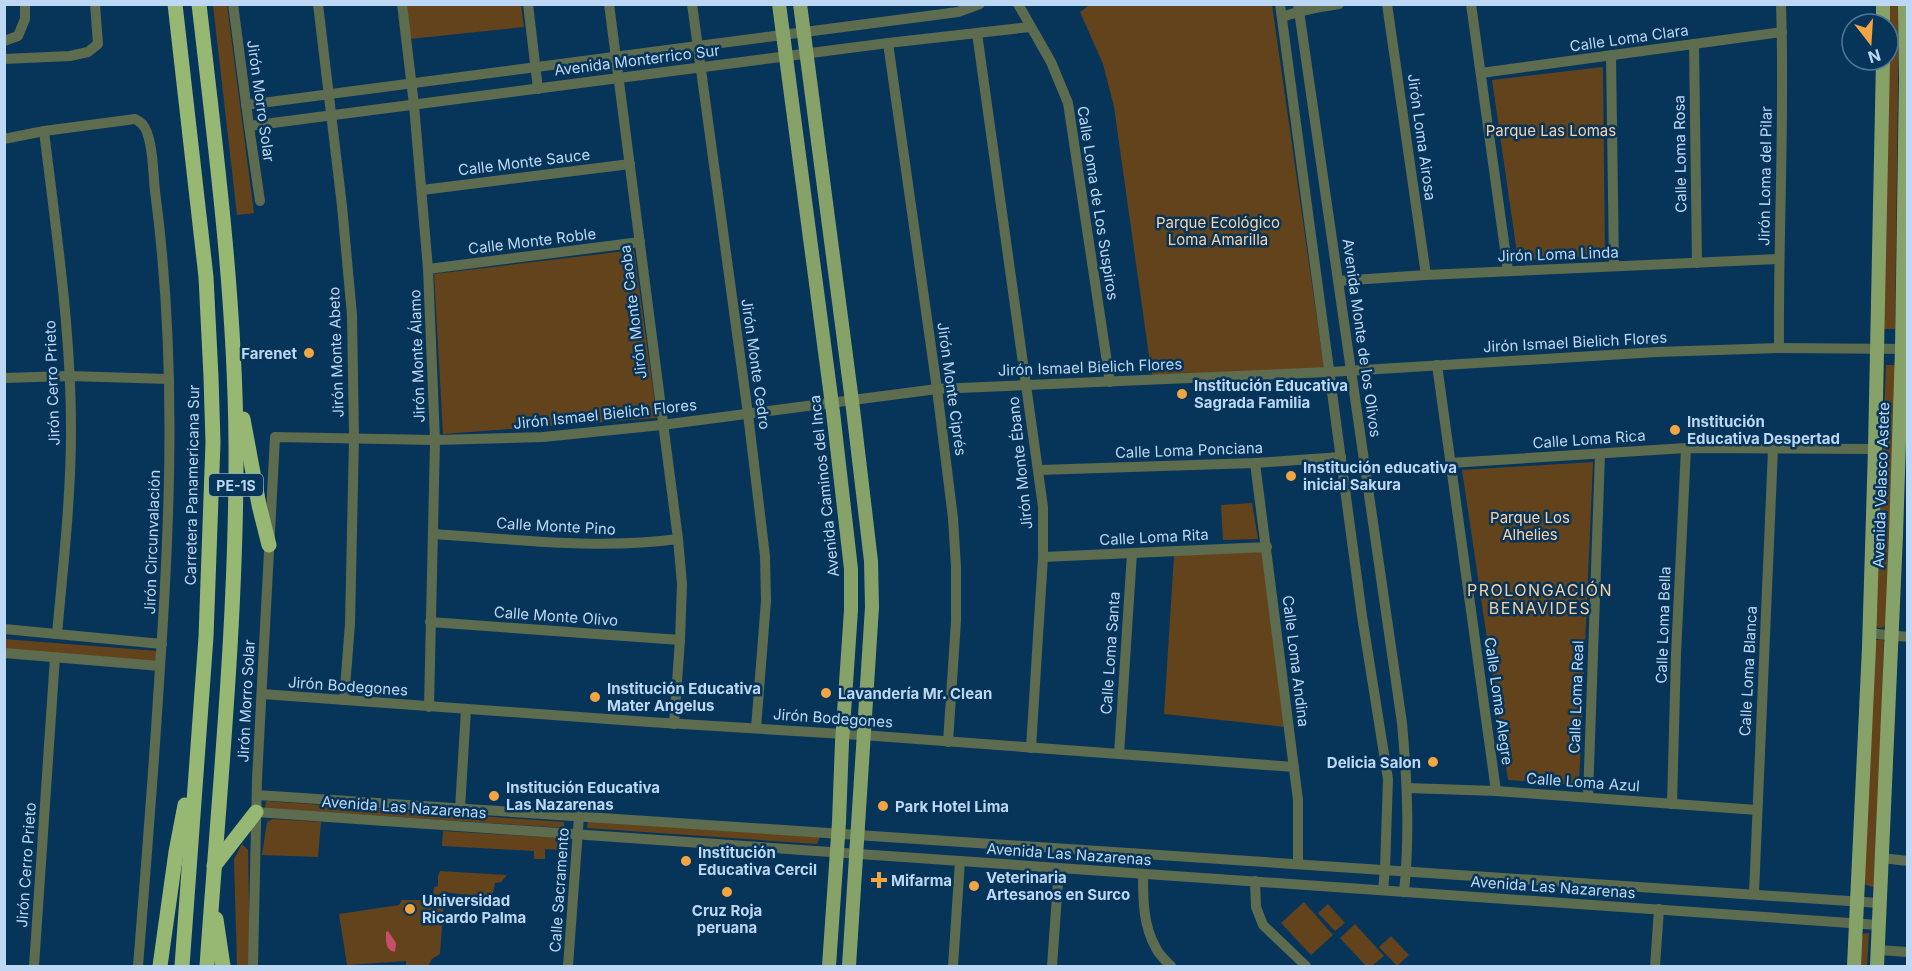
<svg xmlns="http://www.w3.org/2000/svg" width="1912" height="971" viewBox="0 0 1912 971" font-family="Inter,sans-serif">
<rect width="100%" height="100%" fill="#073459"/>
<g fill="#63431c">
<path d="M 1091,4 L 1272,5 L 1324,368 L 1152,377 L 1114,107 L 1103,64 L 1080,12 Z"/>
<path d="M 1899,4 L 1895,329 L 1884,329 L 1889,5 Z"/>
<path d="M 213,5 L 227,5 L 254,213 L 237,215 Z"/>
<path d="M 405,5 L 521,5 L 524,27 L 410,39 Z"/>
<path d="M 1603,67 L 1605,256 L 1518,260 L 1492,80 Z"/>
<path d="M 634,250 L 657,418 L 443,434 L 434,274 Z"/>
<path d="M 1886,365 L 1896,365 L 1887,623 L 1884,627 L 1879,628 L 1875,625 Z"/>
<path d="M 1593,462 L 1579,785 L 1508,780 L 1462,470 Z"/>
<path d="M 1252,503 L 1258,539 L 1223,540 L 1221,505 Z"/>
<path d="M 1263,551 L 1285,727 L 1164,714 L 1174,555 Z"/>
<path d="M 4,639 L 157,651 L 156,661 L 5,649 Z"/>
<path d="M 1880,639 L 1883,639 L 1884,642 L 1876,885 L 1873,887 L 1866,885 L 1863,882 L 1875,641 Z"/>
<path d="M 266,801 L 564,822 L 564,828 L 265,808 Z"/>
<path d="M 273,819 L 321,822 L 318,857 L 262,855 L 267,822 Z"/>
<path d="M 588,821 L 820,837 L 817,844 L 587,828 Z"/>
<path d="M 443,831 L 563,838 L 562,850 L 545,849 L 545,859 L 534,859 L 534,851 L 442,846 Z"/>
<path d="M 242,844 L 248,850 L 250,966 L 237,966 L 234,859 Z"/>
<path d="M 440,871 L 507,875 L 501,882 L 495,883 L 492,898 L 443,892 L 438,895 L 433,895 L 434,887 L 438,886 L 438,876 Z"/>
<path d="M 402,900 L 444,900 L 440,954 L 432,959 L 428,966 L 406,966 L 406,961 L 347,965 L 339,914 L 399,905 Z"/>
<path d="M 1304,902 L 1333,935 L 1311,955 L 1281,923 Z"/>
<path d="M 1328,904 L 1345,923 L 1335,931 L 1318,913 Z"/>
<path d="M 1355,924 L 1384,956 L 1372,966 L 1366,966 L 1340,938 Z"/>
<path d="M 1868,933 L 1869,934 L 1867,966 L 1859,966 L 1862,936 L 1863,934 Z"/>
<path d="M 1391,936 L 1409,955 L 1397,966 L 1379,947 Z"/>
<path d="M 439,965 L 537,966 L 439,966 Z"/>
</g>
<path fill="#ca4d6a" d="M 388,931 L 396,943 L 395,952 C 385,950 386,941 386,932 Z"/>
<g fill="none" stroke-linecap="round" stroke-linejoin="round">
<g stroke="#5d6b4f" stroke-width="10">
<path d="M 233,4 L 249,126 L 260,201"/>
<path d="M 318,4 L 342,206 L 352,315 L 354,438 L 350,624 L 344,700"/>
<path d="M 402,4 L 414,105 L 428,269 L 435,440 L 429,707"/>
<path d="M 528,4 L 538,89"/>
<path d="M 609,4 L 678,539 L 682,584 L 680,640 L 674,724"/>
<path d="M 692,4 L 748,414 L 765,556 L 766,601 L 756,728"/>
<path d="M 1018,4 L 1051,62 L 1068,103 L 1110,382"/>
<path d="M 1280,4 L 1362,616 L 1388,779 L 1385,869 L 1383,890"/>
<path d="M 1298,4 L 1402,723 C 1407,779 1410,835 1404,892"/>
<path d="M 1387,4 L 1426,275"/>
<path d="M 1471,4 L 1508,271"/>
<path d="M 1282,17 C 1301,10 1319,7 1339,4"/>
<path d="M 977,33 L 1043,507 L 1043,557 L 1031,748"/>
<path d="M 4,41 L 18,36 L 25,19 L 25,4"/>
<path d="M 888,43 L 937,389 L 953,518 L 956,567 L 956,621 L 948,742"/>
<path d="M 1694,44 L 1697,263"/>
<path d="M 1611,55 L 1614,266"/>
<path d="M 4,59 L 70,56 L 88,52 L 98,44 L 95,4"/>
<path d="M 1481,73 L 1782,32"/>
<path d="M 246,105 L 958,12 L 980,4"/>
<path d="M 249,126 L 888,43 L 1030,27"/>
<path d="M 44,131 C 56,230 71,330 71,430 C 71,498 63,567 57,634"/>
<path d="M 4,139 L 44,131 L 135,119 C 139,121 143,124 145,128 C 153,143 153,173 155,191 C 176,349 171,508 160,667 C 154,767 146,867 138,966"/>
<path d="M 422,190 L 630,164"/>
<path d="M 428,269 L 640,242"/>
<path d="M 1338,281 L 1426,275 L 1778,259"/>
<path d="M 1779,348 C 1778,234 1785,119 1781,4"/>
<path d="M 1437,365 L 1496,791"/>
<path d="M 4,378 L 68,376 L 169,379"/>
<path d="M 1255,463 L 1298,800 L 1298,863"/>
<path d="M 1450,463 L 1686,448 L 1875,449"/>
<path d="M 1039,470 L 1255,463 L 1341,457"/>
<path d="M 433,534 C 514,539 597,550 678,539"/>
<path d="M 1043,557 L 1267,547"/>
<path d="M 430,622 L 680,640"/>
<path d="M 4,629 L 162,644"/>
<path d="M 1869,633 L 1908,637"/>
<path d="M 4,653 L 160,666"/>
<path d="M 262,694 L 649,722 L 876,736 L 1294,767"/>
<path d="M 1119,754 L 1132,553"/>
<path d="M 1407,788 L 1496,791 L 1757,810"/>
<path d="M 257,795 L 1879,903"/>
<path d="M 1588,797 L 1600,454"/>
<path d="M 1672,804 L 1676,654 L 1686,448"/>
<path d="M 460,809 L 466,709"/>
<path d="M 256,812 L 1879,925"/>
<path d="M 1882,858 L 1908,861"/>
<path d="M 1143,874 C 1143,899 1143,926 1156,948 C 1159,955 1166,961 1171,966"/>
<path d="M 1255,881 L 1256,907 L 1263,925 L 1306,966"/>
<path d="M 1754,893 L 1773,449"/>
<path d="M 1878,950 L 1908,952"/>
<path d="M 34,966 L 55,657"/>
<path d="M 253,966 L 257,779 L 275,437 L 435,440 L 543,437 L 662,425 L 937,389 L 1330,372 L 1657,352 L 1779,348 L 1907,349"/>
<path d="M 568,966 L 579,816"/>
<path d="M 953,966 L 960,861"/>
<path d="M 1052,966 L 1059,868"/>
<path d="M 1655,966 L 1659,909"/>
</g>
<g stroke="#87a269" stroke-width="14">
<path d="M 779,4 L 833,412 L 851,569 L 851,610 L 842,742 L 839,822 L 829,966"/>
<path d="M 800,4 L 853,409 L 871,561 L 872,607 L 849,966"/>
<path d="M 1883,24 L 1883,4"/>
<path d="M 1854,966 L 1869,647 L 1875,449 L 1883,60"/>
<path d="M 1877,966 L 1896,535 L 1902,349 L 1906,79 L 1905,4"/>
</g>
<g stroke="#97b872" stroke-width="15">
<path d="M 175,4 L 206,277 L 211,377 L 213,442 L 206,637 L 182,966"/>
<path d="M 199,4 C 216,151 235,296 236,444 C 237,618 219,793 207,966"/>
<path d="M 243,419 L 259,505 L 269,545"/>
<path d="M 214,866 L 256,812"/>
<path d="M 216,919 L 223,966"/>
<path d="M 160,966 L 176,852 L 185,805"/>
</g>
</g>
<g fill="#f2a541" stroke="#073459" stroke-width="2">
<circle cx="309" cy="353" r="6"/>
<circle cx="1182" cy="394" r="6"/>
<circle cx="1675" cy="430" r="6"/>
<circle cx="1291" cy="476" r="6"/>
<circle cx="826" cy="693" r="6"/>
<circle cx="595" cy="697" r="6"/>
<circle cx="1433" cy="762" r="6"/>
<circle cx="494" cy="796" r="6"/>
<circle cx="883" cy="806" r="6"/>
<circle cx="686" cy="861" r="6"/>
<path d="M876 871h6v6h6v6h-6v6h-6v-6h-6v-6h6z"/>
<circle cx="974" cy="886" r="6"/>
<circle cx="727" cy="892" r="6"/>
<circle cx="410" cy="909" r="6"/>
</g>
<g text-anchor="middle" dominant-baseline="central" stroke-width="5" stroke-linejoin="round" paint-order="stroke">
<rect fill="#073459" stroke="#86a7c6" stroke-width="1.5" x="209" y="474" width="54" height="22" rx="4.5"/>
<g font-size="14" font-weight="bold" fill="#bcd8f5">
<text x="236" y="485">PE-1S</text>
</g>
<g font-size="15" fill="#bcd8f5" stroke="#073459">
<text transform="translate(1629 38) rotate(-8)">Calle Loma Clara</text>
<text transform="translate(637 60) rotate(-7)">Avenida Monterrico Sur</text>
<text transform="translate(261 101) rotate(82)">Jirón Morro Solar</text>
<text transform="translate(1422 137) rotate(82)">Jirón Loma Airosa</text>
<text transform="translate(1680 154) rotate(-91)">Calle Loma Rosa</text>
<text transform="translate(524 162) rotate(-7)">Calle Monte Sauce</text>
<text transform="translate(1765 176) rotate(-89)">Jirón Loma del Pilar</text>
<text transform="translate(1098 203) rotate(81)">Calle Loma de Los Suspiros</text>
<text transform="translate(532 241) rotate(-7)">Calle Monte Roble</text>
<text transform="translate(1558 254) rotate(-2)">Jirón Loma Linda</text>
<text transform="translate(633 312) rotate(-97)">Jirón Monte Caoba</text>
<text transform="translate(1362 338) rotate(82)">Avenida Monte de los Olivos</text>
<text transform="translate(1575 342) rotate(-3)">Jirón Ismael Bielich Flores</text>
<text transform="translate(336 352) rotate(-92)">Jirón Monte Abeto</text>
<text transform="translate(417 356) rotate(-92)">Jirón Monte Álamo</text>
<text transform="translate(756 364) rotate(82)">Jirón Monte Cedro</text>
<text transform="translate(1090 367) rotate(-2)">Jirón Ismael Bielich Flores</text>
<text transform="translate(52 383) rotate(-92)">Jirón Cerro Prieto</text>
<text transform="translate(952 389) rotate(82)">Jirón Monte Ciprés</text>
<text transform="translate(605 414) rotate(-6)">Jirón Ismael Bielich Flores</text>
<text transform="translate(1589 439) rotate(-4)">Calle Loma Rica</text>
<text transform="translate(1189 450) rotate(-2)">Calle Loma Ponciana</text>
<text transform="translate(1020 463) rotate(-96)">Jirón Monte Ébano</text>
<text transform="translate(192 485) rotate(-89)">Carretera Panamericana Sur</text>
<text transform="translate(1881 485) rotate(-88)">Avenida Velasco Astete</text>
<text transform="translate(824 486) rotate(-96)">Avenida Caminos del Inca</text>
<text transform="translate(556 526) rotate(3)">Calle Monte Pino</text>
<text transform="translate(1154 537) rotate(-3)">Calle Loma Rita</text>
<text transform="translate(152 542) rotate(-88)">Jirón Circunvalación</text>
<text transform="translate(556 616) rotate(4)">Calle Monte Olivo</text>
<text transform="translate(1663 625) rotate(-88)">Calle Loma Bella</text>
<text transform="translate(1110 653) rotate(-86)">Calle Loma Santa</text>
<text transform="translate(1296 661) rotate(83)">Calle Loma Andina</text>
<text transform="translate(1748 671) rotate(-87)">Calle Loma Blanca</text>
<text transform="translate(348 686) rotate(4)">Jirón Bodegones</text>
<text transform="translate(1576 697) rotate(-88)">Calle Loma Real</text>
<text transform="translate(246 701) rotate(-87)">Jirón Morro Solar</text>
<text transform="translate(1499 701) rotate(82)">Calle Loma Alegre</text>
<text transform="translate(833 718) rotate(4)">Jirón Bodegones</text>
<text transform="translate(1583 782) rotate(4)">Calle Loma Azul</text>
<text transform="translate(404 807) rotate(4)">Avenida Las Nazarenas</text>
<text transform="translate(1069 854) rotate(4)">Avenida Las Nazarenas</text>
<text transform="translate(26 865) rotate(-86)">Jirón Cerro Prieto</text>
<text transform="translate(1553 887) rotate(4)">Avenida Las Nazarenas</text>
<text transform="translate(559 890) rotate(-86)">Calle Sacramento</text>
</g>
<g font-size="15" fill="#fcd2a5" stroke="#073459">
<text x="1551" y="130">Parque Las Lomas</text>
<text x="1218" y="222">Parque Ecológico<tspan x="1218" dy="17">Loma Amarilla</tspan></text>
<text x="1530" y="517">Parque Los<tspan x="1530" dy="17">Alhelies</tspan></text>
</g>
<g font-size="15" font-weight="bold" fill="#bcd8f5" stroke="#073459" text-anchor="start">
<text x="297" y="353" text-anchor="end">Farenet</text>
<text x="1194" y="385">Institución Educativa<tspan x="1194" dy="17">Sagrada Familia</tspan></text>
<text x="1687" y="421">Institución<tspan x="1687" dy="17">Educativa Despertad</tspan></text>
<text x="1303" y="467">Institución educativa<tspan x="1303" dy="17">inicial Sakura</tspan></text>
<text x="607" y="688">Institución Educativa<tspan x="607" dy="17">Mater Angelus</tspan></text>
<text x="838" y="693">Lavandería Mr. Clean</text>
<text x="1421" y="762" text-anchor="end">Delicia Salon</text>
<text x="506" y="787">Institución Educativa<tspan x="506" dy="17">Las Nazarenas</tspan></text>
<text x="895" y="806">Park Hotel Lima</text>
<text x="698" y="852">Institución<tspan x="698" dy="17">Educativa Cercil</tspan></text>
<text x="986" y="877">Veterinaria<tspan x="986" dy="17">Artesanos en Surco</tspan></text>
<text x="891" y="880">Mifarma</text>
<text x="422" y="900">Universidad<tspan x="422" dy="17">Ricardo Palma</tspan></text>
<text x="727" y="910" text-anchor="middle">Cruz Roja<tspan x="727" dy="17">peruana</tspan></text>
</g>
<g font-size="16" letter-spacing="1.5" fill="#face9e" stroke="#073459">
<text x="1540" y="590">PROLONGACIÓN<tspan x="1540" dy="18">BENAVIDES</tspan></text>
</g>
</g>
<rect width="1912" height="971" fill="none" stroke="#bcd8f5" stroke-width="12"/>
<g transform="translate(1870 42) rotate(163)"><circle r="28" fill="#073459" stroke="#4f7697" stroke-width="1.5"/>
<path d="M0-4.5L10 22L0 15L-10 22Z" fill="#f2a541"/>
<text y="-9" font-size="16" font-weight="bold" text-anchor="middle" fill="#bcd8f5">N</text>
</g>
</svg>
